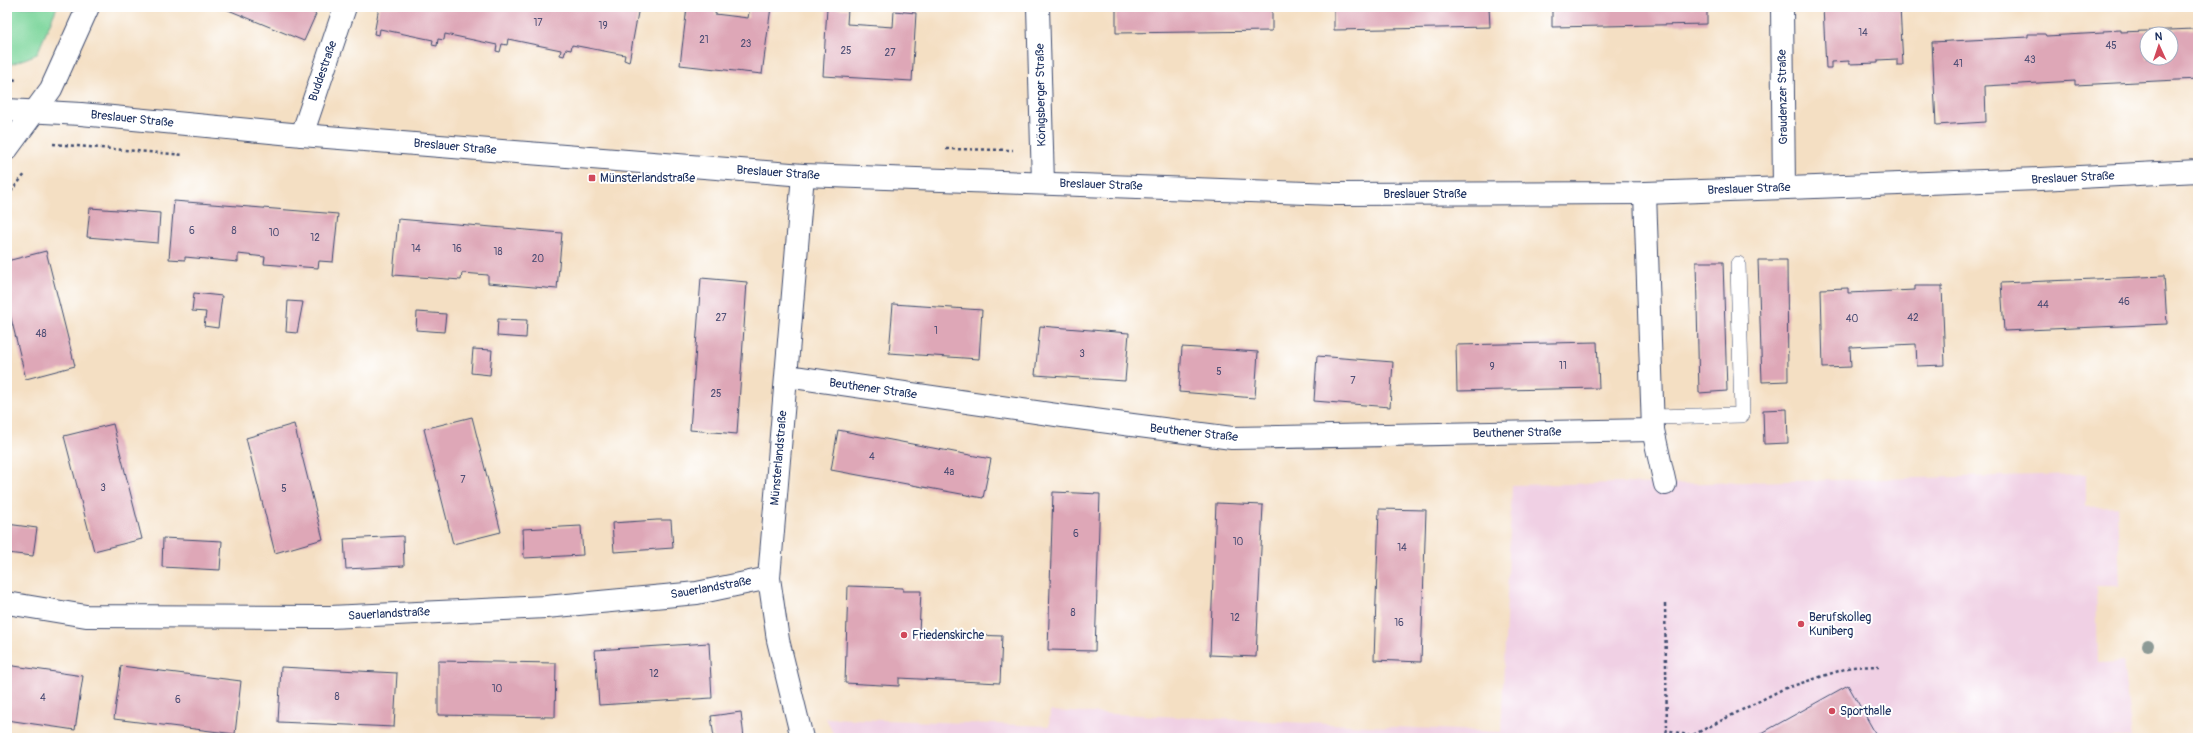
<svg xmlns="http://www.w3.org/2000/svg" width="2205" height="745" viewBox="0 0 2205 745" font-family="Pangolin,sans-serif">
<rect width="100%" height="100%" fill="#fff"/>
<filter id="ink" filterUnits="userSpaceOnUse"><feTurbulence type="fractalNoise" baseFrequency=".025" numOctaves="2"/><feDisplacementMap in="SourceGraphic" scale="8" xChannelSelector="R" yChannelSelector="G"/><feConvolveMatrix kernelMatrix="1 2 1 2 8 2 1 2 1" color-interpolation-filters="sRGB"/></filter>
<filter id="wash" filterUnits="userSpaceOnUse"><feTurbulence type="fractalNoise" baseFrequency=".012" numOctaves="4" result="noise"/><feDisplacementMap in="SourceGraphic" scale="16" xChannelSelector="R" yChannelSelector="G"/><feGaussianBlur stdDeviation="0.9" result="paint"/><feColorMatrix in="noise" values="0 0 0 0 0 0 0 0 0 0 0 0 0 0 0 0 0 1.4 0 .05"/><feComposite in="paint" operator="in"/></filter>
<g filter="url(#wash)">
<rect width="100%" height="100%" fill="#f4dfc3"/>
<path fill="#f0d0e4" d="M 2086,474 L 2086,507 L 2117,506 L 2120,586 L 2096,586 L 2098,663 L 2123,662 L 2132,738 L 835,738 L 826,718 L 1049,726 L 1050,711 L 1501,732 L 1512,485 L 1623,483 L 1665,484 Z"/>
<path fill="#7dd69c" stroke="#4c827d" d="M 7,7 L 57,7 L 37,54 L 7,66 Z"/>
<g id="blocks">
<g fill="#dea7b7" fill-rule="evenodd">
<path d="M 221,7 L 282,7 L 293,11 L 295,7 L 300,7 L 316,14 L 304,41 Z"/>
<path d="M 379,7 L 639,7 L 629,62 L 624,60 L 625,55 L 572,45 L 571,50 L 566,49 L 564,56 L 560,55 L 561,50 L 508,39 L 507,45 L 502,44 L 500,52 L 496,51 L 497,45 L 445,34 L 444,40 L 438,39 L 437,46 L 432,45 L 433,40 L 380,29 L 379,35 L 374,34 Z"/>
<path d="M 687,7 L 716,7 L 715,14 L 748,18 L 750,7 L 771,7 L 762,74 L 680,65 Z"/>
<path d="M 1116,7 L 1272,7 L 1272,31 L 1116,33 Z"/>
<path d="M 1334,7 L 1489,7 L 1490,27 L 1334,30 Z"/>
<path d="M 1552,7 L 1707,7 L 1707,24 L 1552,27 Z"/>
<path d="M 1823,7 L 1900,7 L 1903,65 L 1897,65 L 1897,59 L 1878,60 L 1878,63 L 1849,64 L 1849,61 L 1831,62 L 1831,68 L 1826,68 Z"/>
<path d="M 827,8 L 848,9 L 847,24 L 893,27 L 894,11 L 916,13 L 912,81 L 823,76 Z"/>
<path d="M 2195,26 L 2198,26 L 2198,79 L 2075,85 L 2075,81 L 1985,86 L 1986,122 L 1936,125 L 1932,42 L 2028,37 L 2028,34 L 2045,34 L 2046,36 L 2103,33 L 2103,31 L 2121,30 L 2121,32 L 2194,29 ZM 2147,34 L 2171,34 L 2171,58 L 2147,58 Z"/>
<path d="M 174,201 L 338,214 L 333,262 L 319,261 L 318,268 L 264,264 L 265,257 L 238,254 L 238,262 L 185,257 L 185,260 L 169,259 Z"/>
<path d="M 90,208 L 160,213 L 158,243 L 87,237 Z"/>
<path d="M 398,219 L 562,233 L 557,289 L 488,283 L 488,275 L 462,273 L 461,280 L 393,275 Z"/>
<path d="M 46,251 L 75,366 L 26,379 L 7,302 L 7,261 Z"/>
<path d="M 1758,260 L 1787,260 L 1788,381 L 1762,382 Z"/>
<path d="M 1696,262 L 1723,262 L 1727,391 L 1699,393 Z"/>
<path d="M 2164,276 L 2167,324 L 2004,331 L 2001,283 Z"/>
<path d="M 701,278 L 747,282 L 737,434 L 690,430 Z"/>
<path d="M 1915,286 L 1942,286 L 1945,365 L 1917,366 L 1916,344 L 1850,347 L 1851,367 L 1823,368 L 1821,289 L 1848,288 L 1848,293 L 1915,290 Z"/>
<path d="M 194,293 L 222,296 L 218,328 L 204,326 L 206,312 L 192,311 Z"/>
<path d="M 288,301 L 303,302 L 297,333 L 286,332 Z"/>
<path d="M 893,304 L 982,310 L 979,359 L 889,353 Z"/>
<path d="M 417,312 L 446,314 L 444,332 L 416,330 Z"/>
<path d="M 498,319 L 527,320 L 526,338 L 497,336 Z"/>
<path d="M 1040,326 L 1129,333 L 1125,381 L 1035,375 Z"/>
<path d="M 1597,342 L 1599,388 L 1457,391 L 1456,345 Z"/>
<path d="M 1182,347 L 1258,352 L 1255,398 L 1179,392 Z"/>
<path d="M 473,349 L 492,350 L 490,375 L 471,373 Z"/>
<path d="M 1317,356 L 1393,362 L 1390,407 L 1314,401 Z"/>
<path d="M 1787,409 L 1788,443 L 1764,444 L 1763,410 Z"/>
<path d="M 472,417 L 501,532 L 453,544 L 424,429 Z"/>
<path d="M 113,424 L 142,539 L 94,551 L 64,436 Z"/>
<path d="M 294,424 L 323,539 L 275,553 L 246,438 Z"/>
<path d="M 838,430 L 991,459 L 983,498 L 831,470 Z"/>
<path d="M 1053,492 L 1100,494 L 1095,651 L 1048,650 Z"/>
<path d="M 1216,503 L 1263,505 L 1256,657 L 1210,655 Z"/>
<path d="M 1379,509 L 1426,510 L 1421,662 L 1374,660 Z"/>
<path d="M 657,520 L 671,520 L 673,548 L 614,552 L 612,523 Z"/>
<path d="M 7,524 L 37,528 L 33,556 L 7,553 Z"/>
<path d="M 581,526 L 583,555 L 524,558 L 523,529 Z"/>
<path d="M 403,536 L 404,566 L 346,569 L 344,539 Z"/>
<path d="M 163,538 L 222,541 L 220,570 L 162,567 Z"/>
<path d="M 848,586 L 903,588 L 903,591 L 921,591 L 919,633 L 1002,636 L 1000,683 L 899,678 L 899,686 L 845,683 Z"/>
<path d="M 709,643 L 712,698 L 599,705 L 595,650 Z"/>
<path d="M 438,661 L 556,663 L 555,717 L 438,715 Z"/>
<path d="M 7,665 L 83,676 L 75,730 L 7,720 Z"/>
<path d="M 121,666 L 241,681 L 235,734 L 114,719 Z"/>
<path d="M 281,667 L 397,673 L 394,727 L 278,722 Z"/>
<path d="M 1848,685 L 1878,738 L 1753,738 Z"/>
<path d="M 741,712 L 744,738 L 714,738 L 711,716 Z"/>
</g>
</g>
</g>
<g filter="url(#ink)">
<use href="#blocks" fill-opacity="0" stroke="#3c496d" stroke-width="1"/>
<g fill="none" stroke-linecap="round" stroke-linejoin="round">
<g stroke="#3c496d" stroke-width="16">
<path id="service" d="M 1652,417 L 1742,415 L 1738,264"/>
</g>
<g stroke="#3c496d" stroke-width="24">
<g id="minor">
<path d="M 1038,7 L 1043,183"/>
<path d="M 1782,7 L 1784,188"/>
<path d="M 7,110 L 81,114 L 302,135 L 803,175 L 1334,194 L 1645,193 L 2040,179 L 2198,171"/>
<path d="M 302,135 L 345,7"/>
<path d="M 7,149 L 51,89 L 88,7"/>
<path d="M 1645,193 L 1653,430 L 1665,484"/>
<path d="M 787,376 L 1063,416 L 1232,438 L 1653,430"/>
<path d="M 7,603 L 86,616 L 330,617 L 546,607 L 697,593 L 769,578"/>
<path d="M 802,738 L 778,640 L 769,578 L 803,175"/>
</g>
</g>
<g stroke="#3c496d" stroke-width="2.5" stroke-dasharray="3 3" stroke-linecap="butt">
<path d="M 7,78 L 16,80"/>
<path d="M 53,144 L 184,155"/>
<path d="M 946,149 L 1013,150"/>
<path d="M 7,196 L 26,173"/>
<path d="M 1665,604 L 1667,730"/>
<path d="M 1664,738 L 1667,730 L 1691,736 L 1783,689 L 1851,667 L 1879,666"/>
</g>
<use href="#service" stroke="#fff" stroke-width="15"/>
<use href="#minor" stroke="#fff" stroke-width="22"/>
</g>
<circle fill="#8d9a96" cx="2148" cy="645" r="6"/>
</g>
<g fill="#d1495b" stroke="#fff" stroke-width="1.5">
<rect x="588" y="174" width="8" height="8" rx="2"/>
<circle cx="1801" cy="624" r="4"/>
<circle cx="904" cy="635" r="4"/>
<circle cx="1832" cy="711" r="4"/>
</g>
<g text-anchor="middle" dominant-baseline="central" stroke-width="4" stroke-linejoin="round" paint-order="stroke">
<g font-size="10" fill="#4c4d74">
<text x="538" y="23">17</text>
<text x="603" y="26">19</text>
<text x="1863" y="33">14</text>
<text x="704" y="40">21</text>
<text x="746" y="44">23</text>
<text x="2111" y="46">45</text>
<text x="846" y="51">25</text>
<text x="890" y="53">27</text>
<text x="2030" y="60">43</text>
<text x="1958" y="64">41</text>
<text x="192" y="231">6</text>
<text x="234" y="231">8</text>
<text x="274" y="233">10</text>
<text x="315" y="238">12</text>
<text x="416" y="249">14</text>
<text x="457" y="249">16</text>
<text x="498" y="252">18</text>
<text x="538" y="259">20</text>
<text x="2124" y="302">46</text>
<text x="2043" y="305">44</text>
<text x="721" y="318">27</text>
<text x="1913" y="318">42</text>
<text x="1852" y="319">40</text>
<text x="936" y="331">1</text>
<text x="41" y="334">48</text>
<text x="1082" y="354">3</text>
<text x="1563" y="366">11</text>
<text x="1492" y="367">9</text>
<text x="1219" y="372">5</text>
<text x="1353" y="381">7</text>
<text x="716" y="394">25</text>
<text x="872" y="457">4</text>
<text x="949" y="472">4a</text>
<text x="463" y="480">7</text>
<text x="103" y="488">3</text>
<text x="284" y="489">5</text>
<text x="1076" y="534">6</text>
<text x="1238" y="542">10</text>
<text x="1402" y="548">14</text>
<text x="1073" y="613">8</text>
<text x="1235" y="618">12</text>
<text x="1399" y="623">16</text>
<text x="654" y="674">12</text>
<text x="497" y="689">10</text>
<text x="337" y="697">8</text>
<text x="43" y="698">4</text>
<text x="178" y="700">6</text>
</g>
<g font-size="12" fill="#1b2f5e" stroke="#fff">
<text transform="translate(323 71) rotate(-71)">Buddestraße</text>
<text transform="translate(1041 95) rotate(-91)">Königsberger Straße</text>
<text transform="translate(1783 97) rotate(-91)">Graudenzer Straße</text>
<text transform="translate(132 119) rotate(6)">Breslauer Straße</text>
<text transform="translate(455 147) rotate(5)">Breslauer Straße</text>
<text transform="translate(778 173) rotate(4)">Breslauer Straße</text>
<text transform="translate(2073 178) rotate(-3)">Breslauer Straße</text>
<text transform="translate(1101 185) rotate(2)">Breslauer Straße</text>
<text transform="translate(1749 189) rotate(-2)">Breslauer Straße</text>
<text x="1425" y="194">Breslauer Straße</text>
<text transform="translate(873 389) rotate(8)">Beuthener Straße</text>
<text transform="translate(1194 433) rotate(6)">Beuthener Straße</text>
<text transform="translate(1517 433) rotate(-1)">Beuthener Straße</text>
<text transform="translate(779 458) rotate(-85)">Münsterlandstraße</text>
<text transform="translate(711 588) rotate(-10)">Sauerlandstraße</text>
<text transform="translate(389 614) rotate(-3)">Sauerlandstraße</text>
</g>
<g font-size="12" fill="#1b2f5e" stroke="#fff" text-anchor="start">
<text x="600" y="178">Münsterlandstraße</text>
<text x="1809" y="617">Berufskolleg<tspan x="1809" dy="14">Kuniberg</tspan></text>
<text x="912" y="635">Friedenskirche</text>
<text x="1840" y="711">Sporthalle</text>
</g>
</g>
<rect width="2205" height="745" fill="none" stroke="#fff" stroke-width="24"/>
<g transform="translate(2159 46) rotate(357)"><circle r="19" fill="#ffffff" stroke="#a4acbf"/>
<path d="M0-3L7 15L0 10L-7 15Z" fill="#d1495b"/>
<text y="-6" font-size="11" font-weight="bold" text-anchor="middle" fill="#1b2f5e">N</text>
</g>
</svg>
